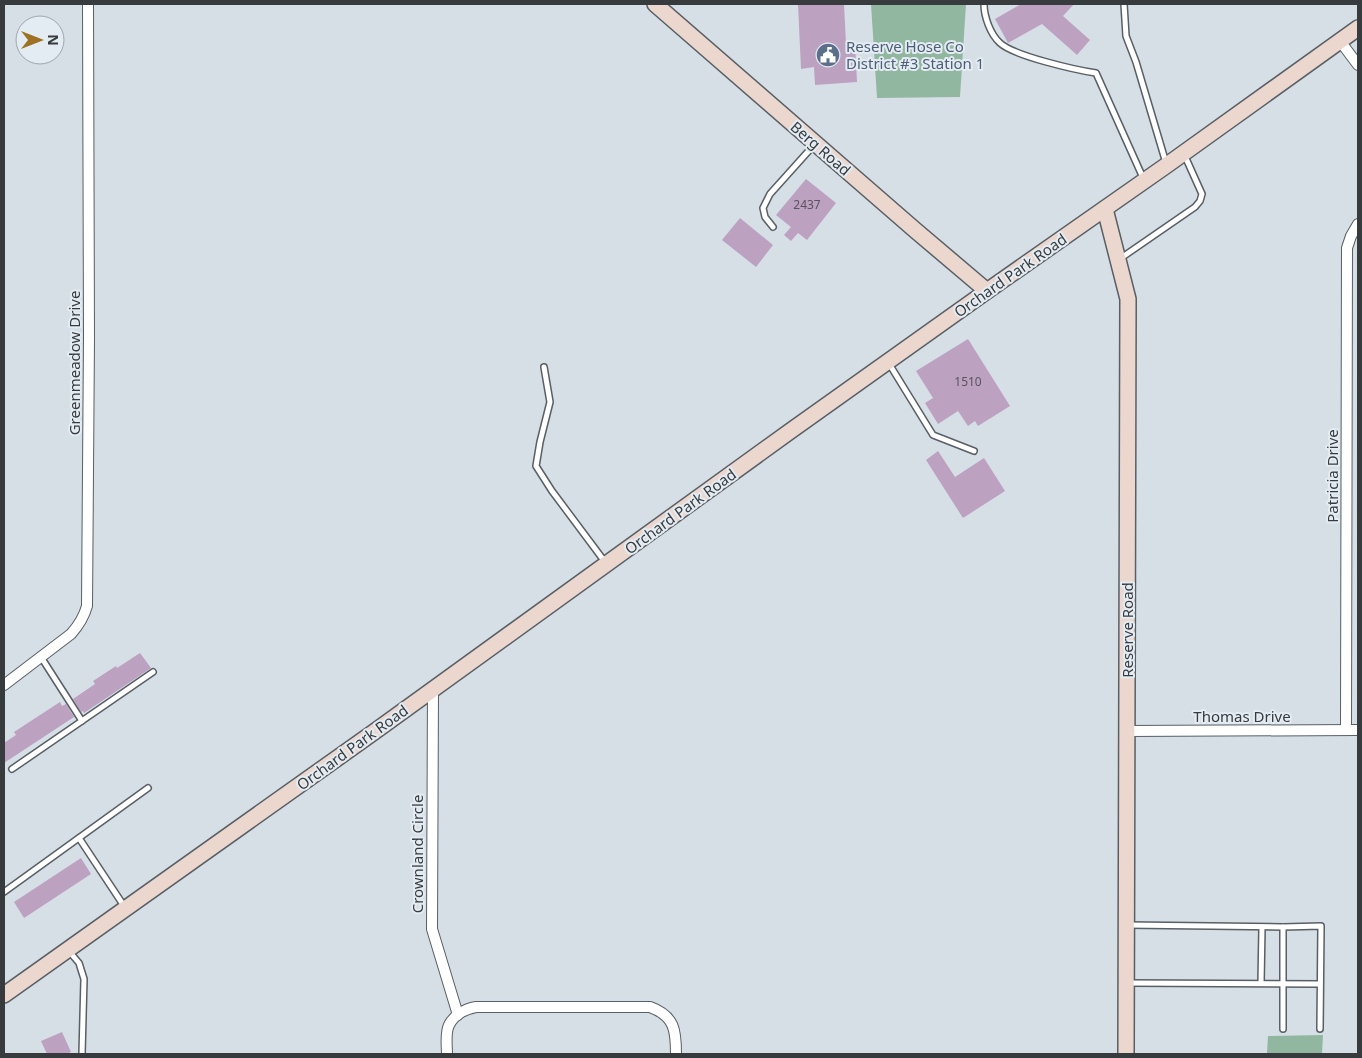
<svg xmlns="http://www.w3.org/2000/svg" width="1362" height="1058" viewBox="0 0 1362 1058" font-family="'Noto Sans',sans-serif">
<rect width="100%" height="100%" fill="#d7dfe6"/>
<g fill="#92b7a1">
<path d="M 871,4 L 966,4 L 960,97 L 877,98 Z"/>
<path d="M 1323,1035 L 1322,1054 L 1217,1054 L 1216,1053 L 1267,1053 L 1268,1036 Z"/>
</g>
<g fill="#bca1c1">
<path d="M 798,4 L 844,4 L 846,44 L 855,43 L 857,82 L 815,85 L 814,67 L 801,69 Z"/>
<path d="M 1021,4 L 1074,4 L 1063,16 L 1090,40 L 1077,55 L 1042,24 L 1008,43 L 995,19 Z"/>
<path d="M 806,179 L 836,203 L 807,240 L 798,233 L 791,241 L 784,235 L 791,227 L 776,215 Z"/>
<path d="M 740,218 L 773,245 L 756,267 L 722,240 Z"/>
<path d="M 968,339 L 1010,406 L 978,426 L 975,421 L 968,426 L 958,411 L 938,424 L 925,403 L 933,398 L 916,371 Z"/>
<path d="M 938,451 L 955,477 L 984,458 L 1005,491 L 963,518 L 926,460 Z"/>
<path d="M 140,653 L 151,668 L 84,713 L 83,711 L 81,712 L 73,699 L 95,684 L 93,681 L 116,666 L 117,668 Z"/>
<path d="M 60,702 L 62,706 L 66,704 L 74,717 L 4,763 L 4,743 L 16,735 L 14,732 Z"/>
<path d="M 81,858 L 91,874 L 24,918 L 14,902 Z"/>
<path d="M 62,1032 L 71,1052 L 66,1054 L 47,1054 L 41,1041 Z"/>
</g>
<g fill="none" stroke-linecap="round" stroke-linejoin="round">
<g stroke="#585f65" stroke-width="8">
<g id="lane">
<path d="M 984,4 C 984,16 990,34 1000,43 C 1014,56 1076,70 1096,73 L 1144,180"/>
<path d="M 1124,4 L 1126,36 L 1136,62 L 1166,163"/>
<path d="M 773,227 L 765,217 L 763,208 L 770,194 L 814,145"/>
<path d="M 1121,258 L 1195,207 L 1200,201 L 1202,194 L 1184,154"/>
<path d="M 888,362 L 933,435 L 974,451"/>
<path d="M 544,367 L 550,402 L 540,442 L 536,466 L 552,491 L 605,562"/>
<path d="M 41,657 L 82,721"/>
<path d="M 12,769 L 153,672"/>
<path d="M 79,838 L 124,906"/>
<path d="M 4,892 L 148,788"/>
<path d="M 1127,925 L 1283,927"/>
<path d="M 68,950 L 79,963 L 84,979 L 82,1054"/>
<path d="M 1127,983 L 1320,984"/>
<path d="M 1261,983 L 1262,927"/>
<path d="M 1283,1029 L 1283,927 L 1321,926 L 1320,1029"/>
</g>
</g>
<g stroke="#585f65" stroke-width="12">
<g id="street">
<path d="M 1340,41 L 1358,65"/>
<path d="M 4,685 L 71,634 C 79,625 84,617 87,606 L 89,337 L 88,4"/>
<path d="M 433,689 L 432,929 L 458,1015"/>
<path d="M 1346,730 L 1347,248 L 1351,236 L 1358,224"/>
<path d="M 1127,731 L 1358,730"/>
<path d="M 447,1054 C 447,1046 445,1033 449,1025 C 454,1015 465,1009 476,1007 L 650,1007 C 675,1016 676,1031 676,1054"/>
</g>
</g>
<g stroke="#585f65" stroke-width="18">
<g id="secondary">
<path d="M 655,4 L 915,230 L 987,291"/>
<path d="M 1105,209 L 1128,299 L 1126,1054"/>
<path d="M 4,995 L 374,732 L 789,432 L 987,291 L 1167,165 L 1358,28"/>
</g>
</g>
<use href="#lane" stroke="#fff" stroke-width="5"/>
<use href="#street" stroke="#fff" stroke-width="10"/>
<use href="#secondary" stroke="#ecd7cf" stroke-width="15"/>
</g>
<defs>
<g id="civic-disc" transform="scale(1.25)"><circle r="9.5" fill="#5c6f8a" stroke="#e4ecf3"/><path d="M-.6-6.5H3V-4.5H.6V-3L4-1V1h2V6H-6V1h2V-1L-.6-3ZM-1.2 2.5V6h2.4V2.5Z" fill="#fff"/></g>
</defs>
<g fill-rule="evenodd">
<use href="#civic-disc" x="828" y="55"/>
</g>
<g text-anchor="middle" dominant-baseline="central" stroke-width="4" stroke-linejoin="round" paint-order="stroke">
<g font-size="12" fill="#59545f">
<text x="807" y="204">2437</text>
<text x="968" y="381">1510</text>
</g>
<g font-size="15" fill="#4e5e75" stroke="#e4ecf3" text-anchor="start">
<text x="846" y="46">Reserve Hose Co<tspan x="846" dy="17">District #3 Station 1</tspan></text>
</g>
<g font-size="15" fill="#383b3e" stroke="#e4ecf3">
<text transform="translate(821 148) rotate(41)">Berg Road</text>
<text transform="translate(1010 275) rotate(-35)">Orchard Park Road</text>
<text transform="translate(74 363) rotate(-90)">Greenmeadow Drive</text>
<text transform="translate(1332 476) rotate(-90)">Patricia Drive</text>
<text transform="translate(680 511) rotate(-36)">Orchard Park Road</text>
<text transform="translate(1127 630) rotate(-90)">Reserve Road</text>
<text x="1242" y="716">Thomas Drive</text>
<text transform="translate(352 747) rotate(-36)">Orchard Park Road</text>
<text transform="translate(417 854) rotate(-90)">Crownland Circle</text>
</g>
</g>
<rect width="1362" height="1058" fill="none" stroke="#383b3e" stroke-width="10"/>
<g transform="translate(40 40) rotate(90)"><circle r="24" fill="#e4ecf3" stroke="#9fa5ab"/>
<path d="M0-4L9 19L0 12L-9 19Z" fill="#9e7222"/>
<text y="-8" font-size="14" font-weight="bold" text-anchor="middle" fill="#383b3e">N</text>
</g>
</svg>
